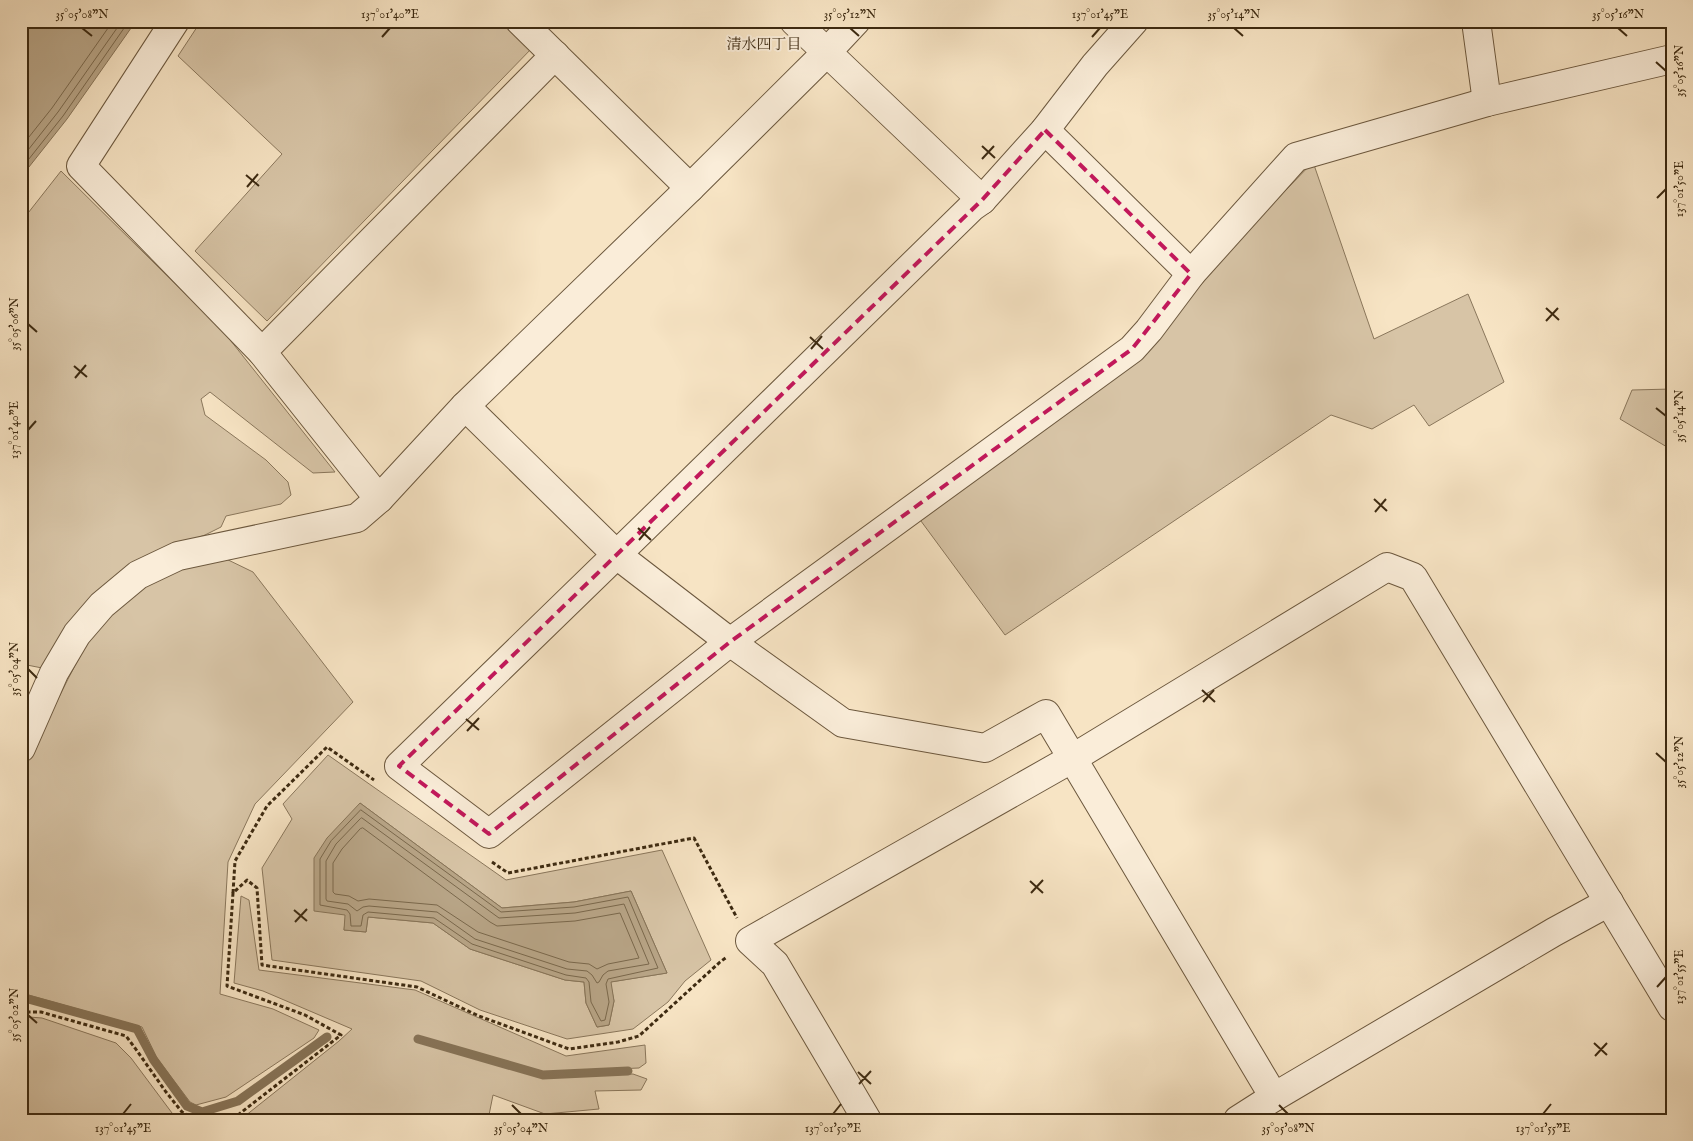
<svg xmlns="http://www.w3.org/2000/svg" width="1693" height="1141" viewBox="0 0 1693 1141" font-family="'IM FELL English','Noto Serif JP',serif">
<rect width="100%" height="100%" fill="#f7e4c4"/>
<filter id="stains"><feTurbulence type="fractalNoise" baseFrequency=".004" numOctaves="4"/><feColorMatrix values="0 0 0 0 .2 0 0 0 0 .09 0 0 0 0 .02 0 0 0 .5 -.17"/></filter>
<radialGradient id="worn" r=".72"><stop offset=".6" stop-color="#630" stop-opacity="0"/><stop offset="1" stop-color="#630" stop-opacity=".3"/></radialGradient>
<g fill="#d7c4a6" stroke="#8a775c" fill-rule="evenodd">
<path d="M 201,21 L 508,21 L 534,46 L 267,321 L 195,251 L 282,154 L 178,56 Z"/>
<path d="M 1313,162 L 1374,339 L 1468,294 L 1504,382 L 1429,426 L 1414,405 L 1372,429 L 1331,415 L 1005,635 L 918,517 L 1199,280 Z"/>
<path d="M 61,171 L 223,331 L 335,472 L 313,473 L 210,392 L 201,399 L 205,415 L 266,460 L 288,482 L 291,495 L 281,504 L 226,516 L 221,527 L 205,535 L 166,549 L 47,669 L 27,665 L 21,666 L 21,222 Z"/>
<path d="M 1672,389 L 1672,450 L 1620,419 L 1632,390 Z"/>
<path d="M 220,556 L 253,572 L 353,702 L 255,804 L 228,862 L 220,994 L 273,1009 L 319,1030 L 314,1038 L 226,1097 L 196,1105 L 190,1102 L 157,1058 L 142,1027 L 21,993 L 21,773 L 69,677 L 95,628 L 139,589 L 178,568 Z"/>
<path d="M 328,755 L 506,880 L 662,850 L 711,960 L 685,981 L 668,1002 L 633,1029 L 567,1039 L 480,1010 L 421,981 L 272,960 L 262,868 L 292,819 L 283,804 ZM 360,803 L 502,908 L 574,902 L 631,891 L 667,973 L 610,982 L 614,1001 L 609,1025 L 597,1027 L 586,1003 L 584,982 L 565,980 L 470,949 L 433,923 L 368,917 L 366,932 L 344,930 Z"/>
<path d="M 241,896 L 249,900 L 259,970 L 415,990 L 566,1056 L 645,1045 L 646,1063 L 639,1068 L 544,1072 L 417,1037 L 415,1041 L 543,1078 L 633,1074 L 647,1079 L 641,1090 L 595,1091 L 599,1109 L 545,1114 L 493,1095 L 488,1120 L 240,1120 L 339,1041 L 352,1029 L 263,991 L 234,983 Z"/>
<path d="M 29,1017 L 42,1018 L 116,1043 L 131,1058 L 175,1117 L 179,1120 L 21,1120 L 21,1022 Z"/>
</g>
<g fill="#b8a587" stroke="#877458">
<path d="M 21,21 L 136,21 L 67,119 L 21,177 Z"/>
<path d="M 360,803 L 502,908 L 574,902 L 631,891 L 667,973 L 611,982 L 614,1001 L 609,1025 L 597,1027 L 586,1003 L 584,982 L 565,980 L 470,949 L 433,923 L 368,917 L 366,932 L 344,930 L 345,915 L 314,911 L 314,858 L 327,838 Z"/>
</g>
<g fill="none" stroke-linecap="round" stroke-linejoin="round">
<g stroke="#7a684c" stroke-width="1">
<path d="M 21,147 L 52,108 L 113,21"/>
<path d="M 21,159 L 58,112 L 122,21"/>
<path d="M 21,169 L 63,116 L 129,21"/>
<path d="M 361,810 L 501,912 L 574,907 L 628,897 L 658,968 L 608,979 L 606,984 L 609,1002 L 605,1020 L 601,1021 L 591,1002 L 589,982 L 586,978 L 566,975 L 472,944 L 434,918 L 368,912 L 363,915 L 361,926 L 351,926 L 350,914 L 347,910 L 320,905 L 320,859 L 331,841 Z"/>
<path d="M 362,818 L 499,918 L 575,913 L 624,904 L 649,964 L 608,971 L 603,975 L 599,982 L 597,983 L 592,975 L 587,971 L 567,969 L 475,939 L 437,912 L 369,906 L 363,907 L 357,911 L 348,904 L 327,901 L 326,899 L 326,861 L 336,844 L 360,819 Z"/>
<path d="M 363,828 L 490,922 L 497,926 L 575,921 L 620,913 L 639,958 L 608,964 L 597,969 L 589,964 L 569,962 L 478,932 L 437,905 L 369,899 L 358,901 L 349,896 L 335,894 L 333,892 L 333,863 L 342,849 L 360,829 Z"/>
</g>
<g stroke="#877458" stroke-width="9">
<path d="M 21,997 L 137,1029 L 153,1059 L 187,1106 L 202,1112 L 238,1101 L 327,1037"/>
<path d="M 418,1039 L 543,1075 L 628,1071"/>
</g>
<g stroke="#6c583e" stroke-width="30">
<g id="minor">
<path d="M 175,21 L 81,166 L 262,352"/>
<path d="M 520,21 L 690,188"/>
<path d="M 794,21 L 982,200"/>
<path d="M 1134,21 L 1095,65 L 1045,130 L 982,200 L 972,207 L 646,526 L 399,766 L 489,834 L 730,642 L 1132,349 L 1149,330 L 1191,274 L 1296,157 L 1487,102 L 1672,59"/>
<path d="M 1476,21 L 1487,102"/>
<path d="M 1045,130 L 1191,274"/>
<path d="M 465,406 L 617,555 L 730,642 L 843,723 L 985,748 L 1046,714 L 1274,1097"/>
<path d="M 379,499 L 262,352 L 555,55"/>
<path d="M 21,748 L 54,673 L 77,634 L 102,605 L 138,575 L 178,556 L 357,518 L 379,499 L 465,406 L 690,188 L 826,53 L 856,21"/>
<path d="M 867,1120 L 775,964 L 750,941 L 1073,758 L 1387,567 L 1413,577 L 1672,1007"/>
<path d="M 1238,1120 L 1274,1097 L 1554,932 L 1609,902"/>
</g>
</g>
<g stroke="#3d2a11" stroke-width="3" stroke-dasharray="4 2.5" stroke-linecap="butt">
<path d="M 492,862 L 508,873 L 694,838 L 737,918"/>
<path d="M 233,893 L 235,861 L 267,806 L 327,747 L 374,780"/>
<path d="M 21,1015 L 25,1012 L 41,1012 L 126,1036 L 135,1048 L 166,1092 L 182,1112 L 196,1120"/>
<path d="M 226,1120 L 234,1118 L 341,1035 L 305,1015 L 227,986 L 233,893 L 247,880 L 257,888 L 262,965 L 417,987 L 479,1016 L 569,1049 L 618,1042 L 639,1036 L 720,962 L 727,957"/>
</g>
<use href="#minor" stroke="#faedd9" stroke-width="28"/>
</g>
<path fill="none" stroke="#c2185b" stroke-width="4" stroke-dasharray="10 6" stroke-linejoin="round" d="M 1045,130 L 1191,274 L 1132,349 L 730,642 L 489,834 L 399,766 L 982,200 Z"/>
<path fill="none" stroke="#3d2a11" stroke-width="2" d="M 82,28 L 92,36M 850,28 L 859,36M 1234,28 L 1243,36M 1618,28 L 1627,36M 382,37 L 390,28M 1092,37 L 1100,28M 1656,62 L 1666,71M 982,146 L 995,158M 982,159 L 994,146M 246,175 L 259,186M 247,187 L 258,174M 1657,198 L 1666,189M 1546,308 L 1559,320M 1546,321 L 1558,308M 28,324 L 37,332M 810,337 L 823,349M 811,349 L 822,336M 74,366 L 87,377M 75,378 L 86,365M 1656,408 L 1666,416M 28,430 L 36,421M 1374,499 L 1387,511M 1375,512 L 1386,499M 638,528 L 651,540M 639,540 L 650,527M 28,669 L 37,678M 1202,690 L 1215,702M 1203,702 L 1214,690M 466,719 L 479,730M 467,731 L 479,718M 1656,753 L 1666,762M 1030,881 L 1043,893M 1031,893 L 1043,880M 294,910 L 307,921M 295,922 L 307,909M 1657,987 L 1666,977M 28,1015 L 37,1023M 1594,1043 L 1607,1055M 1595,1056 L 1607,1043M 858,1072 L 871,1084M 859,1084 L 871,1071M 512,1105 L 521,1114M 1279,1105 L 1288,1114M 123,1114 L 131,1104M 833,1114 L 841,1104M 1543,1114 L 1551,1104"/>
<g text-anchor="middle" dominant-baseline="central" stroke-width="4" stroke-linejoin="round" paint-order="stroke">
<g font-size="15" fill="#3d2a11" stroke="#faedd9">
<text x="764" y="44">清水四丁目</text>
</g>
</g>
<rect width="1693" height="1141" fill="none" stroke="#f7e4c4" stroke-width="55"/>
<rect x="28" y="28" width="1638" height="1086" fill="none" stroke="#3d2a11" stroke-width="2"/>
<g font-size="12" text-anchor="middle" fill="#3d2a11">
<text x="82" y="18">35°05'08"N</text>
<text x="390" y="18">137°01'40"E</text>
<text x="850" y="18">35°05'12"N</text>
<text x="1100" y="18">137°01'45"E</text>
<text x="1234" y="18">35°05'14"N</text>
<text x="1618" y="18">35°05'16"N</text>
<text transform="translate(1679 71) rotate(-90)" y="4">35°05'16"N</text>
<text transform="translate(1679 189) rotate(-90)" y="4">137°01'50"E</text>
<text transform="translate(14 324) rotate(-90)" y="4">35°05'06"N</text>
<text transform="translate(1679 416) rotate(-90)" y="4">35°05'14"N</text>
<text transform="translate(14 430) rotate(-90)" y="4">137°01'40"E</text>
<text transform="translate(14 669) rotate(-90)" y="4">35°05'04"N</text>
<text transform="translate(1679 762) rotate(-90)" y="4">35°05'12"N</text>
<text transform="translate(1679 977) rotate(-90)" y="4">137°01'55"E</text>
<text transform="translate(14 1015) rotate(-90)" y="4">35°05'02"N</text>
<text x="123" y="1132">137°01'45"E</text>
<text x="521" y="1132">35°05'04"N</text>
<text x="833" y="1132">137°01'50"E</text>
<text x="1288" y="1132">35°05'08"N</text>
<text x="1543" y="1132">137°01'55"E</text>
</g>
<rect width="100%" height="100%" filter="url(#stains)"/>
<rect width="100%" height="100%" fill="url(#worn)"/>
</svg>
